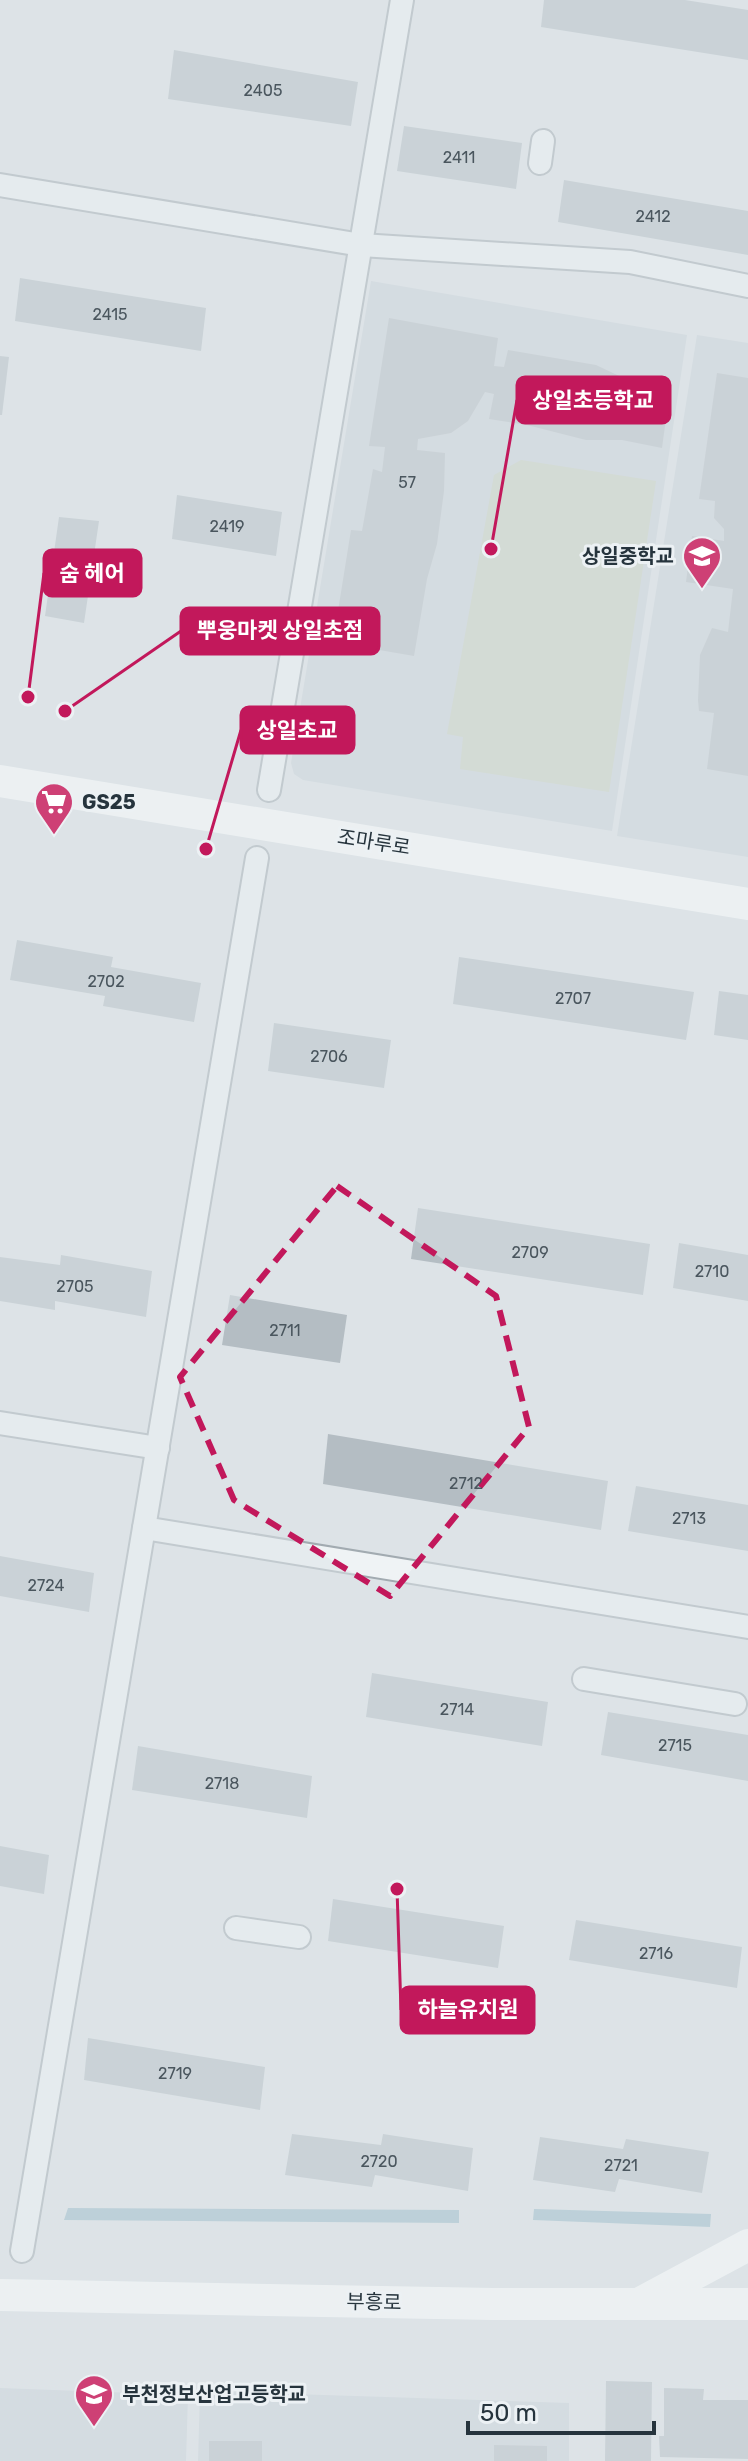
<svg xmlns="http://www.w3.org/2000/svg" width="748" height="2461" viewBox="0 0 748 2461" font-family="Rubik,'Noto Sans KR',sans-serif">
<rect width="100%" height="100%" fill="#dde3e7"/>
<g fill="#cbd2d9">
<path d="M 371,281 L 687,335 L 612,831 L 303,780 L 294,774 L 291,763 Z"/>
<path d="M 697,335 L 748,343 L 748,857 L 617,836 Z"/>
<path d="M 0,2388 L 188,2395 L 186,2461 L 0,2461 Z"/>
<path d="M 200,2391 L 569,2403 L 569,2461 L 198,2461 Z"/>
</g>
<path fill="#c7d1be" d="M 521,460 L 656,481 L 609,792 L 460,769 L 463,737 L 447,734 L 494,475 Z"/>
<g fill="#97b9c7">
<path d="M 68,2208 L 459,2210 L 459,2223 L 64,2220 Z"/>
<path d="M 534,2209 L 711,2214 L 710,2227 L 533,2220 Z"/>
</g>
<g fill="#b4bdc3">
<path d="M 544,0 L 685,0 L 748,10 L 748,60 L 541,27 Z"/>
<path d="M 174,50 L 358,82 L 351,126 L 168,99 Z"/>
<path d="M 404,126 L 522,143 L 516,189 L 397,171 Z"/>
<path d="M 564,180 L 748,211 L 748,255 L 558,222 Z"/>
<path d="M 20,278 L 206,308 L 201,351 L 15,321 Z"/>
<path d="M 389,318 L 498,338 L 494,366 L 504,367 L 508,350 L 596,365 L 634,383 L 670,389 L 662,448 L 622,440 L 586,440 L 527,425 L 489,419 L 494,394 L 485,392 L 468,421 L 451,433 L 418,439 L 417,450 L 445,453 L 444,491 L 437,544 L 427,579 L 414,656 L 333,642 L 351,530 L 362,531 L 373,469 L 382,472 L 385,447 L 369,446 Z"/>
<path d="M 0,356 L 9,357 L 2,415 L 0,415 Z"/>
<path d="M 717,373 L 748,378 L 748,776 L 707,769 L 714,713 L 699,711 L 698,700 L 700,655 L 712,628 L 728,632 L 733,589 L 686,582 L 692,536 L 724,541 L 724,529 L 714,518 L 715,501 L 699,499 Z"/>
<path d="M 177,495 L 282,512 L 276,556 L 172,539 Z"/>
<path d="M 59,517 L 99,521 L 84,623 L 45,616 Z"/>
<path d="M 17,940 L 113,957 L 111,967 L 201,983 L 194,1022 L 103,1006 L 105,996 L 10,980 Z"/>
<path d="M 459,957 L 694,992 L 686,1040 L 453,1004 Z"/>
<path d="M 719,991 L 748,995 L 748,1040 L 714,1035 Z"/>
<path d="M 274,1023 L 391,1040 L 384,1088 L 268,1071 Z"/>
<path d="M 418,1208 L 650,1244 L 643,1295 L 411,1259 Z"/>
<path d="M 679,1243 L 748,1255 L 748,1301 L 673,1288 Z"/>
<path d="M 61,1255 L 152,1271 L 146,1317 L 55,1301 L 55,1310 L 0,1301 L 0,1257 L 60,1265 Z"/>
<path d="M 230,1295 L 347,1315 L 340,1363 L 222,1345 Z"/>
<path d="M 328,1434 L 608,1481 L 601,1530 L 323,1484 Z"/>
<path d="M 636,1486 L 748,1505 L 748,1551 L 628,1531 Z"/>
<path d="M 0,1556 L 94,1573 L 89,1612 L 0,1596 Z"/>
<path d="M 372,1673 L 548,1702 L 542,1746 L 366,1717 Z"/>
<path d="M 608,1712 L 748,1735 L 748,1781 L 601,1755 Z"/>
<path d="M 138,1746 L 312,1776 L 307,1818 L 132,1790 Z"/>
<path d="M 0,1846 L 49,1855 L 44,1894 L 0,1886 Z"/>
<path d="M 333,1899 L 504,1926 L 498,1968 L 328,1941 Z"/>
<path d="M 576,1920 L 742,1947 L 737,1988 L 569,1960 Z"/>
<path d="M 88,2038 L 265,2067 L 260,2110 L 84,2080 Z"/>
<path d="M 292,2134 L 381,2145 L 383,2134 L 473,2148 L 468,2191 L 375,2175 L 372,2187 L 285,2175 Z"/>
<path d="M 540,2137 L 623,2149 L 626,2139 L 709,2152 L 702,2193 L 619,2179 L 615,2192 L 533,2180 Z"/>
<path d="M 606,2381 L 652,2382 L 651,2461 L 605,2461 Z"/>
<path d="M 664,2388 L 704,2389 L 703,2400 L 748,2400 L 748,2459 L 660,2457 L 659,2436 L 664,2436 Z"/>
<rect x="209" y="2441" width="53" height="20"/>
<path d="M 494,2445 L 547,2446 L 547,2461 L 494,2461 Z"/>
</g>
<g fill="none" stroke-linecap="round" stroke-linejoin="round">
<g stroke="#a2abb1" stroke-width="26">
<g id="street">
<path d="M 540,163 L 543,141"/>
<path d="M 0,185 L 361,245 L 630,262 L 748,286"/>
<path d="M 269,790 L 402,0"/>
<path d="M 0,1423 L 158,1448"/>
<path d="M 144,1528 L 748,1627"/>
<path d="M 584,1679 L 735,1704"/>
<path d="M 236,1928 L 299,1937"/>
<path d="M 22,2251 L 257,858"/>
</g>
</g>
<use href="#street" stroke="#eff3f5" stroke-width="22"/>
<g stroke="#fff" stroke-width="32">
<path d="M 0,781 L 748,904"/>
<path d="M 0,2295 L 493,2304 L 748,2304"/>
<path d="M 642,2302 L 748,2245"/>
</g>
</g>
<path d="M0 0H748V2461H0ZM 337,1186 L 496,1296 L 529,1427 L 390,1596 L 234,1500 L 180,1377 Z" fill="#dde3e7" fill-opacity=".55" fill-rule="evenodd"/>
<path fill="none" stroke="#c2185b" stroke-width="6" stroke-dasharray="16 10" stroke-linejoin="round" d="M 337,1186 L 496,1296 L 529,1427 L 390,1596 L 234,1500 L 180,1377 Z"/>
<defs>
<g id="school-pin" transform="scale(2)"><path d="M0 17L-7.5 6A9.5 9.5 0 1 1 7.5 6Z" fill="#ce4075" stroke="#ecf1f4"/><path d="M0-5L7-2L0 1L-7-2ZM-4 1L0 2.5L4 1V4Q0 6-4 4Z" fill="#fff"/></g>
<g id="supermarket-pin" transform="scale(2)"><path d="M0 17L-7.5 6A9.5 9.5 0 1 1 7.5 6Z" fill="#ce4075" stroke="#ecf1f4"/><path d="M-6-5.5h2.5l.6 2H6L4.5 2H-2.5L-4.4-4H-6ZM-1.5 3.2a1.3 1.3 0 1 0 .1 0ZM3 3.2a1.3 1.3 0 1 0 .1 0Z" fill="#fff"/></g>
</defs>
<g fill-rule="evenodd">
<use href="#school-pin" x="702" y="556"/>
<use href="#supermarket-pin" x="54" y="802"/>
<use href="#school-pin" x="94" y="2394"/>
</g>
<g text-anchor="middle" dominant-baseline="central" stroke-width="6" stroke-linejoin="round" paint-order="stroke">
<g font-size="16" fill="#4a565e">
<text x="263" y="90">2405</text>
<text x="459" y="157">2411</text>
<text x="653" y="216">2412</text>
<text x="110" y="314">2415</text>
<text x="407" y="482">57</text>
<text x="227" y="526">2419</text>
<text x="106" y="981">2702</text>
<text x="573" y="998">2707</text>
<text x="329" y="1056">2706</text>
<text x="530" y="1252">2709</text>
<text x="712" y="1271">2710</text>
<text x="75" y="1286">2705</text>
<text x="285" y="1330">2711</text>
<text x="466" y="1483">2712</text>
<text x="689" y="1518">2713</text>
<text x="46" y="1585">2724</text>
<text x="457" y="1709">2714</text>
<text x="675" y="1745">2715</text>
<text x="222" y="1783">2718</text>
<text x="656" y="1953">2716</text>
<text x="175" y="2073">2719</text>
<text x="379" y="2161">2720</text>
<text x="621" y="2165">2721</text>
</g>
<g font-size="20" font-weight="bold" fill="#26343d" stroke="#ecf1f4" text-anchor="start">
<text x="674" y="556" text-anchor="end">상일중학교</text>
<text x="82" y="802">GS25</text>
<text x="122" y="2394">부천정보산업고등학교</text>
</g>
<g font-size="20" fill="#26343d" stroke="#ecf1f4">
<text transform="translate(374 842) rotate(9)">조마루로</text>
<text transform="translate(374 2302) rotate(1)">부흥로</text>
</g>
</g>
<path fill="none" stroke="#c2185b" stroke-width="3" d="M491 549L517 400M28 697L44 573M65 711L181 631M206 849L241 730M397 1889L401 2010"/>
<g fill="#c2185b" stroke="#ecf1f4" stroke-width="3">
<circle cx="491" cy="549" r="8"/>
<circle cx="28" cy="697" r="8"/>
<circle cx="65" cy="711" r="8"/>
<circle cx="206" cy="849" r="8"/>
<circle cx="397" cy="1889" r="8"/>
</g>
<g fill="#c2185b" stroke="#c2185b" stroke-width="3">
<rect x="517" y="377" width="153" height="46" rx="8"/>
<rect x="44" y="550" width="97" height="46" rx="8"/>
<rect x="181" y="608" width="198" height="46" rx="8"/>
<rect x="241" y="707" width="113" height="46" rx="8"/>
<rect x="401" y="1987" width="133" height="46" rx="8"/>
</g>
<g font-size="22" text-anchor="middle" font-weight="bold" fill="#fff">
<text x="593" y="408">상일초등학교</text>
<text x="92" y="581">숨 헤어</text>
<text x="280" y="638">뿌웅마켓 상일초점</text>
<text x="297" y="738">상일초교</text>
<text x="468" y="2017">하늘유치원</text>
</g>
<path d="M468 2421v12h186v-12" fill="none" stroke="#26343d" stroke-width="4"/>
<text x="480" y="2421" font-size="24" fill="#26343d" stroke="#ecf1f4" stroke-width="6" paint-order="stroke">50 m</text>
</svg>
